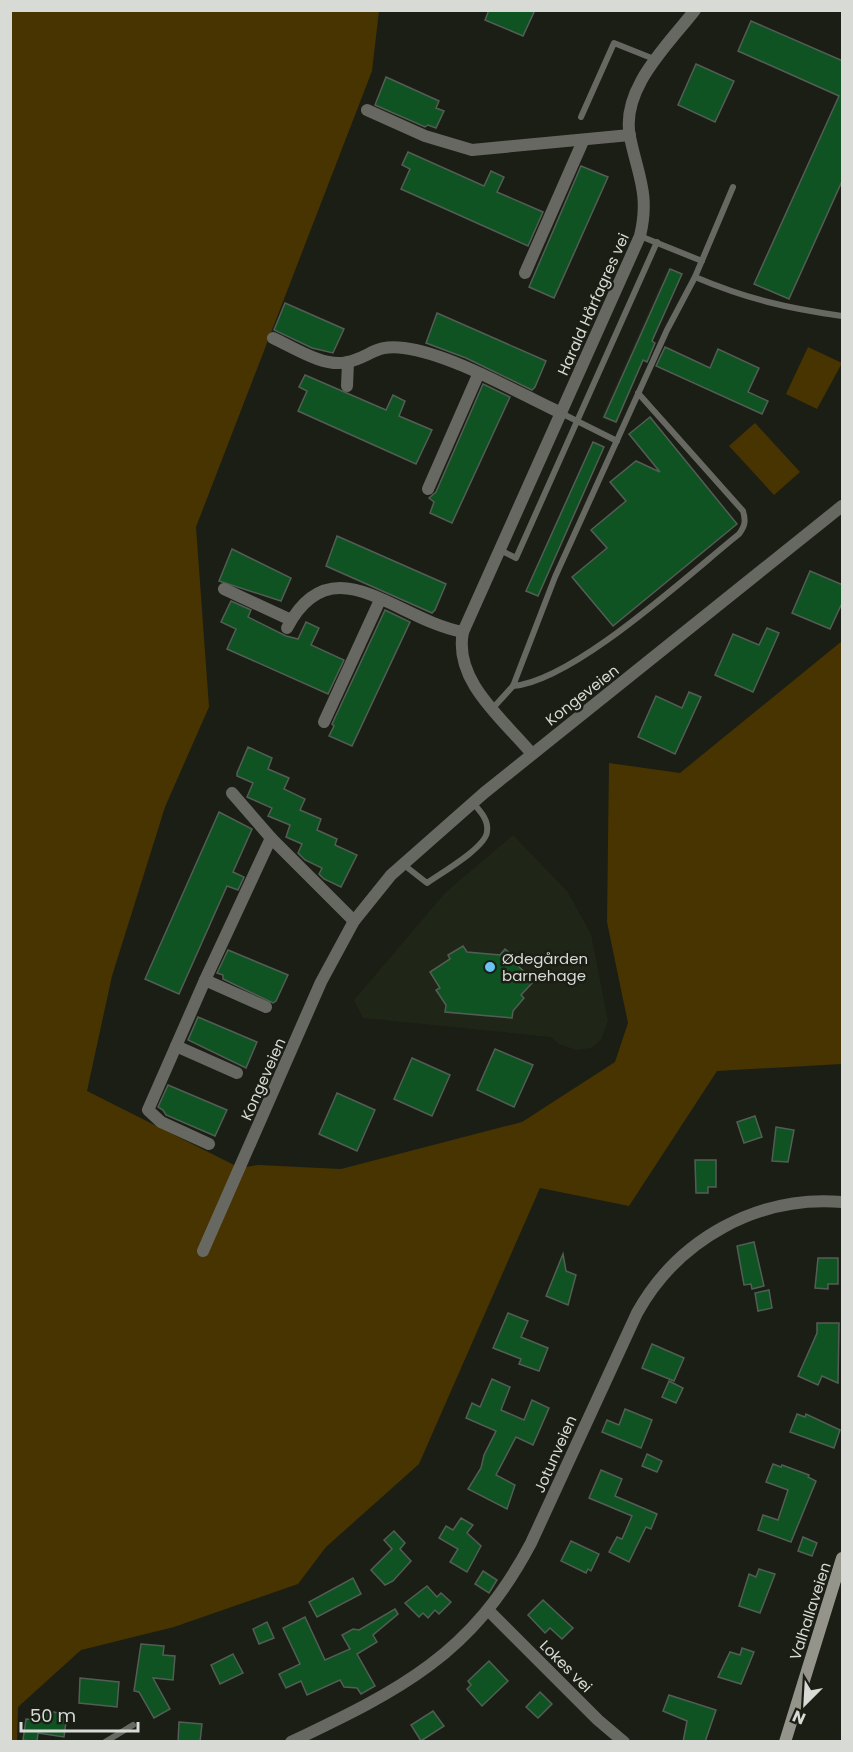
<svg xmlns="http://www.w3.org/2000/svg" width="853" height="1752" viewBox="0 0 853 1752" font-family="Poppins,sans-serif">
<rect width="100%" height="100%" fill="#1a1e15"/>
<g fill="#1f2617">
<path d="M 668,268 L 681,273 L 617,424 L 601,418 Z"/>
<path d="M 513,835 L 567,891 L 591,934 L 608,1021 L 601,1040 L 591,1048 L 576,1050 L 559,1044 L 551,1037 L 363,1018 L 354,1000 L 445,893 Z"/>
</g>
<g fill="#483400">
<path d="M 11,11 L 379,11 L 372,71 L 196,527 L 209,707 L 165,807 L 112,976 L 87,1091 L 240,1168 L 258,1165 L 341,1169 L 522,1122 L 615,1062 L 628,1023 L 607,922 L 609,763 L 680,773 L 842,641 L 842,1064 L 717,1071 L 629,1206 L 540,1188 L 419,1464 L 326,1547 L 298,1584 L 174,1627 L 81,1650 L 18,1707 L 17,1741 L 11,1742 Z"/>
<path d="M 808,347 L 842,363 L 817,409 L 786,394 Z"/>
<path d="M 755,423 L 800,472 L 774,495 L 729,446 Z"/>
</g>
<g fill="#0f5323" stroke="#545d55" stroke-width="1.5">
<path d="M 489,10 L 535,10 L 523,36 L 485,20 Z"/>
<path d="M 751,21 L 843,61 L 843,179 L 789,299 L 754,284 L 839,96 L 738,51 Z"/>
<path d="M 696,64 L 734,81 L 715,122 L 678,105 Z"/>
<path d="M 386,77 L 439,101 L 436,108 L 444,111 L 436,128 L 428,125 L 425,127 L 375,105 Z"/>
<path d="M 408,152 L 484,186 L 491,171 L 504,177 L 497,192 L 543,212 L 528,246 L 401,189 L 410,169 L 402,165 Z"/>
<path d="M 581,166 L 608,177 L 554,298 L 529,287 Z"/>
<path d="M 670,269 L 682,274 L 652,341 L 655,343 L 647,362 L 643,360 L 616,422 L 604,417 Z"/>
<path d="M 285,303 L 344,329 L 333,353 L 312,348 L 274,330 Z"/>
<path d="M 437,313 L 546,361 L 535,387 L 532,390 L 466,358 L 426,343 Z"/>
<path d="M 665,347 L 710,368 L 718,349 L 759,368 L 748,392 L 768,401 L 762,414 L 656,366 Z"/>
<path d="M 305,375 L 386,410 L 393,395 L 405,401 L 399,416 L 432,430 L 416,464 L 298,411 L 307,391 L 299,387 Z"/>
<path d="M 483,384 L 510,397 L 452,523 L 430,513 L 434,502 L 429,498 L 436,492 Z"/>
<path d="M 650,417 L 737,524 L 613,626 L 572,577 L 607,548 L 591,530 L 626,501 L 610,482 L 636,461 L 660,472 L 629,434 Z"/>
<path d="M 593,442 L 604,447 L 538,596 L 526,591 Z"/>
<path d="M 337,536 L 446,584 L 435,610 L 432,613 L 326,566 Z"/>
<path d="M 232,549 L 291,578 L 281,601 L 219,581 Z"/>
<path d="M 810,571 L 843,585 L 843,601 L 830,629 L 792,613 Z"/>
<path d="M 231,601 L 251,610 L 248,617 L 286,636 L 298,639 L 306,622 L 319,628 L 311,645 L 344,660 L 328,694 L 227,649 L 236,629 L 221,622 Z"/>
<path d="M 385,610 L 410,622 L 352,746 L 329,736 L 334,726 L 332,724 Z"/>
<path d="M 767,628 L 779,633 L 753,692 L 715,675 L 733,634 L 759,645 Z"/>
<path d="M 689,692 L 701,697 L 675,754 L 638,737 L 656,696 L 682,708 Z"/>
<path d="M 248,747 L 272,758 L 268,769 L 289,778 L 284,789 L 305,799 L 300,810 L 321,819 L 317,830 L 337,839 L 335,845 L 357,855 L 341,887 L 324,879 L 319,874 L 322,868 L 305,860 L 298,853 L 302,844 L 286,837 L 290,825 L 268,816 L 272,808 L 247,797 L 253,783 L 237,776 L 237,773 Z"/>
<path d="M 219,812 L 252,829 L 233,872 L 244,877 L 238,890 L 227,886 L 179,994 L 145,979 Z"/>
<path d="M 463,946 L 467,952 L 500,955 L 505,949 L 519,961 L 516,964 L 534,981 L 521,995 L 524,998 L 513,1011 L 512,1018 L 445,1012 L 446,1005 L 436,990 L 440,988 L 430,972 L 450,959 L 448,955 Z"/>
<path d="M 228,950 L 288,975 L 276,1001 L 273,1003 L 223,979 L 223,975 L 217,973 Z"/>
<path d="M 198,1017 L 257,1042 L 246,1068 L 188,1040 Z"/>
<path d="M 495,1049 L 533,1065 L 514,1107 L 477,1090 Z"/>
<path d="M 412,1058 L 450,1075 L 432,1116 L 394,1099 Z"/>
<path d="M 168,1085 L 227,1110 L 215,1136 L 166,1115 L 163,1110 L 158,1107 Z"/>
<path d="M 337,1093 L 375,1110 L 357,1151 L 319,1134 Z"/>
<path d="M 755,1116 L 762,1137 L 744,1143 L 737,1122 Z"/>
<path d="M 776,1127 L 794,1130 L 788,1162 L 772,1161 Z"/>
<path d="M 695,1160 L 716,1160 L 716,1187 L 708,1187 L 708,1193 L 696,1193 Z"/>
<path d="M 754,1242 L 764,1286 L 752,1289 L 751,1284 L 744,1285 L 737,1246 Z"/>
<path d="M 563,1254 L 566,1271 L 576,1275 L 568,1305 L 546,1296 Z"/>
<path d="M 818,1258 L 838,1258 L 838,1284 L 828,1284 L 828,1289 L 815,1288 Z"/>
<path d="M 769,1290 L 772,1308 L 758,1311 L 755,1293 Z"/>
<path d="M 508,1313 L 528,1321 L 521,1337 L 548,1348 L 539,1371 L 519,1364 L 521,1359 L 493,1348 Z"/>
<path d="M 817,1323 L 839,1323 L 838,1383 L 822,1376 L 818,1385 L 798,1376 L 817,1333 Z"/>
<path d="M 652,1344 L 684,1358 L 674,1381 L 642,1368 Z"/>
<path d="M 492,1379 L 510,1387 L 501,1410 L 524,1420 L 532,1400 L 549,1408 L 533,1445 L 516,1437 L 496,1475 L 515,1485 L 507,1509 L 468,1489 L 481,1468 L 484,1455 L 496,1431 L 466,1418 L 472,1403 L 480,1407 Z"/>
<path d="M 669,1381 L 683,1388 L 676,1403 L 662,1397 Z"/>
<path d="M 625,1409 L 652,1420 L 641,1448 L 602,1432 L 607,1420 L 619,1425 Z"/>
<path d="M 797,1414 L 805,1417 L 806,1414 L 840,1430 L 834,1448 L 790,1432 Z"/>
<path d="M 647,1454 L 662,1461 L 657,1472 L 642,1466 Z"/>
<path d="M 773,1464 L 781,1467 L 782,1465 L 809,1475 L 808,1477 L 816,1481 L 791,1542 L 758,1530 L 763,1515 L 778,1520 L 788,1490 L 766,1482 Z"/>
<path d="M 601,1470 L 622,1479 L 615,1496 L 657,1514 L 651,1529 L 646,1527 L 629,1562 L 609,1552 L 617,1537 L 622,1539 L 632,1516 L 589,1498 Z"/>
<path d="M 461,1518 L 473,1525 L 467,1533 L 481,1546 L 467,1572 L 450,1562 L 458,1549 L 439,1538 L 446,1526 L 453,1530 Z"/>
<path d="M 394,1531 L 405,1543 L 400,1549 L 411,1561 L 393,1581 L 385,1585 L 371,1570 L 392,1549 L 384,1540 Z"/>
<path d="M 803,1537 L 817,1543 L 812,1556 L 798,1551 Z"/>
<path d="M 571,1541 L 599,1554 L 591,1571 L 588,1569 L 586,1573 L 561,1561 Z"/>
<path d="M 759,1569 L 775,1574 L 760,1613 L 739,1606 L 749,1574 L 756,1577 Z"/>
<path d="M 483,1571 L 497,1580 L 489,1593 L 475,1584 Z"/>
<path d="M 353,1578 L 361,1594 L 317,1617 L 309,1602 Z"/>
<path d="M 427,1586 L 437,1597 L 441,1593 L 451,1602 L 439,1614 L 435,1610 L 428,1618 L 423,1613 L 419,1617 L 405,1603 Z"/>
<path d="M 543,1600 L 573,1628 L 562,1639 L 550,1628 L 545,1633 L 528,1615 Z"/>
<path d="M 395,1609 L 398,1614 L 373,1635 L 377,1642 L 357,1654 L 375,1686 L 361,1694 L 357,1688 L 344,1687 L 340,1680 L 307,1695 L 301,1681 L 286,1688 L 279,1674 L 300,1664 L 283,1628 L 305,1617 L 325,1660 L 350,1649 L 342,1635 L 353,1629 L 359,1630 Z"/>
<path d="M 267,1622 L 274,1638 L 259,1644 L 253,1629 Z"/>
<path d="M 141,1644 L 164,1646 L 163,1655 L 175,1656 L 173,1680 L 153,1678 L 170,1709 L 154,1718 L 139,1692 L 134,1691 Z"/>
<path d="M 742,1648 L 754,1652 L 741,1684 L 718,1677 L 730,1652 L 740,1655 Z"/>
<path d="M 233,1654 L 243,1673 L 220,1684 L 211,1665 Z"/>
<path d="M 489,1661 L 508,1681 L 482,1706 L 467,1689 L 471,1685 L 468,1681 Z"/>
<path d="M 80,1678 L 119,1682 L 117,1707 L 79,1703 Z"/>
<path d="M 540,1692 L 552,1704 L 538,1718 L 526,1707 Z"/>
<path d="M 669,1695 L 716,1710 L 705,1742 L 683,1742 L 687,1721 L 663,1711 Z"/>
<path d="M 39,1710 L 67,1714 L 64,1737 L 38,1733 L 37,1742 L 23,1740 L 26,1719 L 38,1720 Z"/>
<path d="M 433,1711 L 444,1726 L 421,1741 L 411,1725 Z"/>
<path d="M 179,1722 L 202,1724 L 200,1742 L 178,1742 Z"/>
</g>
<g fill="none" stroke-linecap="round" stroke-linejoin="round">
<g stroke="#686863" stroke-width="6">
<path d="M 581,117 L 614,43 L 654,59"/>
<path d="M 640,236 L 702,261"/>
<path d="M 695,277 C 747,299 786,308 842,316"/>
<path d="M 561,413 L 617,441"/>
<path d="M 500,550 L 516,558 L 657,242"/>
<path d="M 513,686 C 574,681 688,575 739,534 C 745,526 746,521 743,511 L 638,393"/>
<path d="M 493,708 L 513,686 L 555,577 L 667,330 L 695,277 L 733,187"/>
<path d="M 404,865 L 427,883 C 441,873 485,848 487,832 C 489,820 480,811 473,803"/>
<path d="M 105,1742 L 133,1725"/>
</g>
<g stroke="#686863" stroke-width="12">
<path d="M 367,110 L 425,136 L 472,150 L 630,135"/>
<path d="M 525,273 L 583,141"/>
<path d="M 273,338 C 293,347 324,368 347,362 C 371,357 374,344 404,348 C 451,354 516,392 561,413"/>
<path d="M 347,386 L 348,362"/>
<path d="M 428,489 L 478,375"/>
<path d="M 224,589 L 291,620"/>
<path d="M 287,628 C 332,542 396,620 463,632"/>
<path d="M 324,722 L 380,600"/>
<path d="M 532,754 C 504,720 453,681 463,632 L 640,236 C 650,194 638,176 630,137 C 620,89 668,45 695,10"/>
<path d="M 232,793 L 271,838 L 354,921"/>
<path d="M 205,980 L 266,1007"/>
<path d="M 176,1046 L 237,1073"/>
<path d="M 209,1144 L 161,1122 L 148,1110 L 205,980 L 271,838"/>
<path d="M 203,1251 L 321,982 L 354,921 L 391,875 L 484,793 L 842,506"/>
<path d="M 489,1611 L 598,1720 L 624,1742"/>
<path d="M 291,1742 C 400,1690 472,1655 531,1543 L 637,1313 C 678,1239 758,1195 842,1202"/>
</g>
<path stroke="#94948b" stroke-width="12" d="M 785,1742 L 842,1558"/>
</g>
<circle fill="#68c4f0" stroke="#1a1e15" stroke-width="2" cx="490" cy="967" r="6"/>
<g text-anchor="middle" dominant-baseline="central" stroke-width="5" stroke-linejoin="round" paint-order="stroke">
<g font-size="15" fill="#d8dbd5" stroke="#1a1e15">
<text transform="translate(593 304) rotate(-66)">Harald Hårfagres vei</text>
<text transform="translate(582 695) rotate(-38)">Kongeveien</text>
<text transform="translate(263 1079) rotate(-66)">Kongeveien</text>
<text transform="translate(555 1454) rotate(-66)">Jotunveien</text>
<text transform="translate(810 1611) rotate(-72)">Valhallaveien</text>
<text transform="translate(566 1666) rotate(45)">Lokes vei</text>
</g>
<g font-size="15" fill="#d8dbd5" stroke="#1a1e15" text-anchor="start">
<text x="502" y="958">Ødegården<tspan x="502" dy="17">barnehage</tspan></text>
</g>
</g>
<rect width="853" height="1752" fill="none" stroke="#d8dbd5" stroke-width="24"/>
<g transform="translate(805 1704) rotate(204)" stroke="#1a1e15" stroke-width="4.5" paint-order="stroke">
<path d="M0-4.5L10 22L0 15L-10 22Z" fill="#d8dbd5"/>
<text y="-9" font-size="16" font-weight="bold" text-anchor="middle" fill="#d8dbd5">N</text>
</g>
<path d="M21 1722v9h117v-9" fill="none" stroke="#d8dbd5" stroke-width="3"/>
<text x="30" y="1722" font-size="18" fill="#d8dbd5" stroke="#1a1e15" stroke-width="4.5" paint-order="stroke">50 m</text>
</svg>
